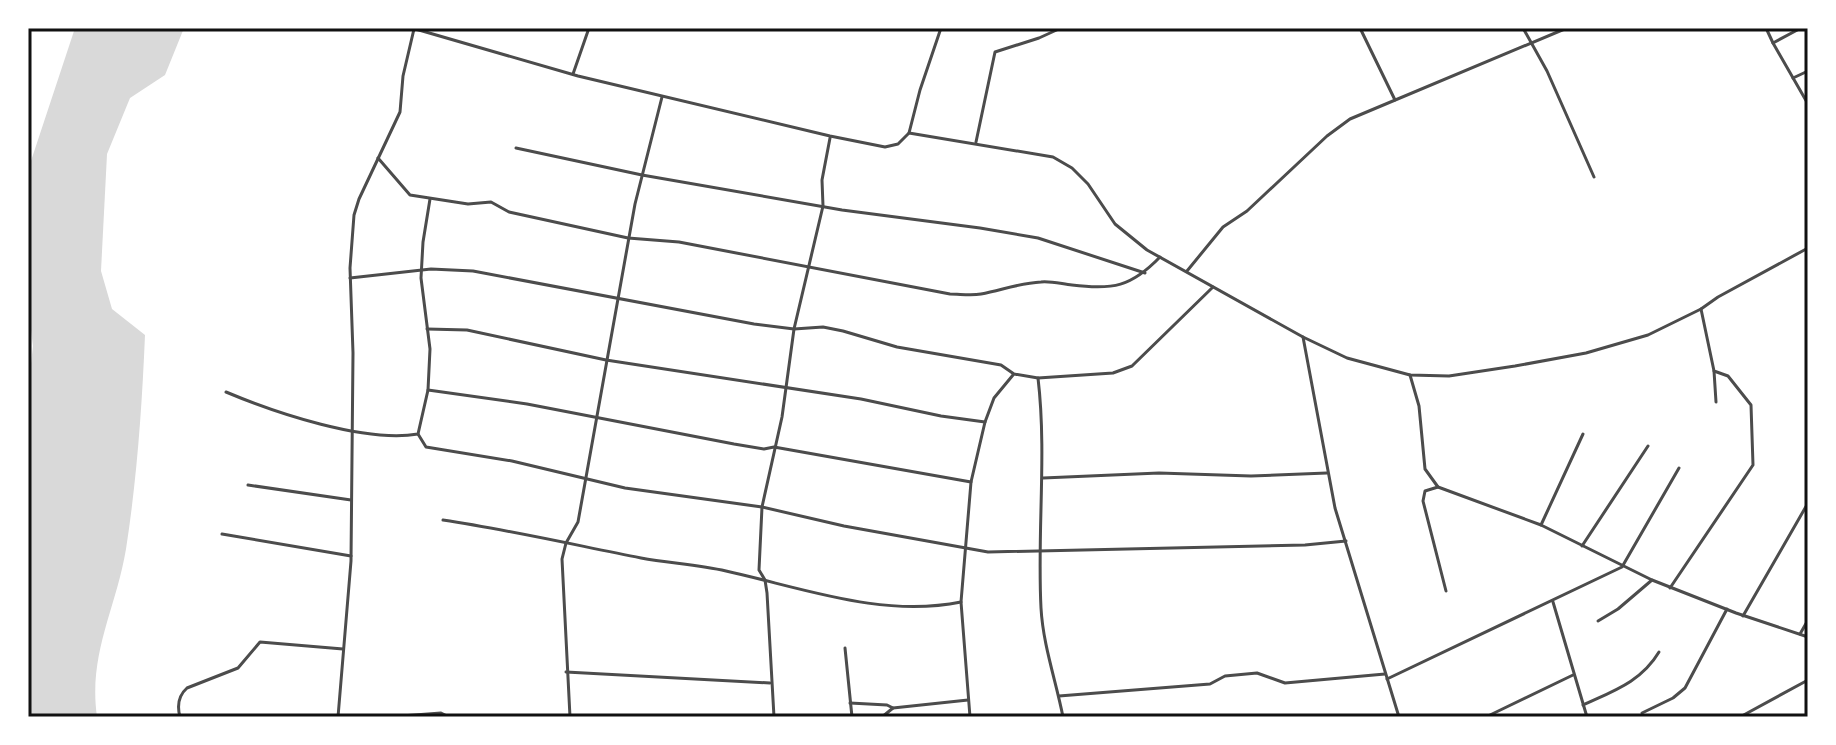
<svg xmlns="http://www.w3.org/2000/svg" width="1836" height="745" viewBox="0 0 1836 745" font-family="Bitter,serif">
<rect width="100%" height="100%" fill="#fff"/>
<path fill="#d9d9d9" d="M 75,28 L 184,28 L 165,75 L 130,98 L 107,154 L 101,271 L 112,309 L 145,335 C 142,407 137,478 126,549 C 116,609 88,654 97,717 L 28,717 L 28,390 L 33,346 L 28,307 L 28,170 Z"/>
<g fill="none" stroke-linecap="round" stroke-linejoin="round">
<g stroke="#4c4c4c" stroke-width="3">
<path d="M 412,28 L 578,76 L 830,136 L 885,147 L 898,144 L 909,133 L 920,90 L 941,28"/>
<path d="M 1360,28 L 1395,100"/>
<path d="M 1523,28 L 1547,71 L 1594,177"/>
<path d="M 1766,28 L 1773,43 L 1801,28"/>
<path d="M 1773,43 L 1808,104"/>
<path d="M 573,74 L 589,28"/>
<path d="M 1793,78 L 1808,71"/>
<path d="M 909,133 L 1053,157 L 1072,168 L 1088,184 L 1115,224 L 1147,250 L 1303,337 L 1347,358 L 1410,375 L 1449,376 L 1515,366 L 1586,353 L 1648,335 L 1701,309 L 1718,297 L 1808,248"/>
<path d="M 976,142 L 995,52 L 1039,38 L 1061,28"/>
<path d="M 516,148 L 642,175 L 842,210 L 980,228 L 1038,238 L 1145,273"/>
<path d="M 378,158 L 410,195 L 468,204 L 491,202 L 509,212 L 628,238 L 679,242 L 950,294 C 960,294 971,296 981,294 C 1002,290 1020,283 1041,282 C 1051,281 1062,284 1072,285 C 1113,290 1131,287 1160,257"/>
<path d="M 1187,271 L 1223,227 L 1247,211 L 1327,136 L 1350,119 L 1567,28"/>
<path d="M 350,278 L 431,269 L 473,271 L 754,324 L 794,329 L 823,327 L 843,331 L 897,347 L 1001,365 L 1014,374 L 1038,378 L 1113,373 L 1132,366 L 1213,287"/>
<path d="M 427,329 L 467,330 L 606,360 L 861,399 L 941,416 L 985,422"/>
<path d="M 1303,337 L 1335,508 L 1399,717"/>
<path d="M 1714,371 L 1716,402"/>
<path d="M 1410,375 L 1419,406 L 1425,469 L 1438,487 L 1425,491 L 1423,501 L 1446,591"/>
<path d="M 1038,378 C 1047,454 1037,531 1041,608 C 1043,645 1056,681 1063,717"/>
<path d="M 428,390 L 527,404 L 734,444 L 764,449 L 774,447 L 971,482"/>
<path d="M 226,392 C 276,413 365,443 418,434 L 428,390 L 430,349 L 421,278 L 423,242 L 430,199"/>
<path d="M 418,434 L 426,447 L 512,461 L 625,488 L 762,507 L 844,526 L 988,552 L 1305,545 L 1346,541"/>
<path d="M 1043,478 L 1159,473 L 1251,476 L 1327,473"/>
<path d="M 248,485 L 351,500"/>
<path d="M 1438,487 L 1541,525 L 1652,580 L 1736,613 L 1808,637"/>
<path d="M 443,520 C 510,530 575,545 641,558 C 669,563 698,565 726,571 C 803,588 882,618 961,602"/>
<path d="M 1541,525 L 1583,434"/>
<path d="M 222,534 L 351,556"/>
<path d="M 1582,546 L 1648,446"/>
<path d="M 1670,588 L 1753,465 L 1751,405 L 1728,376 L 1714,371 L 1701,309"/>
<path d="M 1553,602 L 1587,717"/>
<path d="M 1743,616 L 1808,503"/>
<path d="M 1598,621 L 1618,609 L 1652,580"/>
<path d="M 1800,634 L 1808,620"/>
<path d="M 845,648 L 852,717"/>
<path d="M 566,672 L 770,683"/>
<path d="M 1387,679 L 1622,567 L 1679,468"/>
<path d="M 1059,696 L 1210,684 L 1225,676 L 1257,673 L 1285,683 L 1385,674"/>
<path d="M 850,703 L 887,705 L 893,708"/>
<path d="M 1583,705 C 1613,691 1641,682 1659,652"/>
<path d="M 1642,713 L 1673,698 L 1685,688 L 1727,609"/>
<path d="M 1490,715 L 1573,675"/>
<path d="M 180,717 C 177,706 178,696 187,688 L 238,668 L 260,642 L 343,649"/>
<path d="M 338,717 L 351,561 L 353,353 L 350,268 L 354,215 L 359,199 L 400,112 L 403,76 L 414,29"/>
<path d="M 388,717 L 441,713 L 449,717"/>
<path d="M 570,717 L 562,559 L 566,543 L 578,522 L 635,204 L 662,97"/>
<path d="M 774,717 L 767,593 L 765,580 L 759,570 L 762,507 L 782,417 L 794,329 L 823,206 L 822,180 L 830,138"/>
<path d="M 882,717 L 893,708 L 968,700"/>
<path d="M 970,717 L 961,602 L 971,482 L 985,422 L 994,398 L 1013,375"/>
<path d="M 1740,717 L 1808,680"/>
</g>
</g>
<rect width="1836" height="745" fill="none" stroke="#ffffff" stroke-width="60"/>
<rect x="30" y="30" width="1776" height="685" fill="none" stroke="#111" stroke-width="3"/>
</svg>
